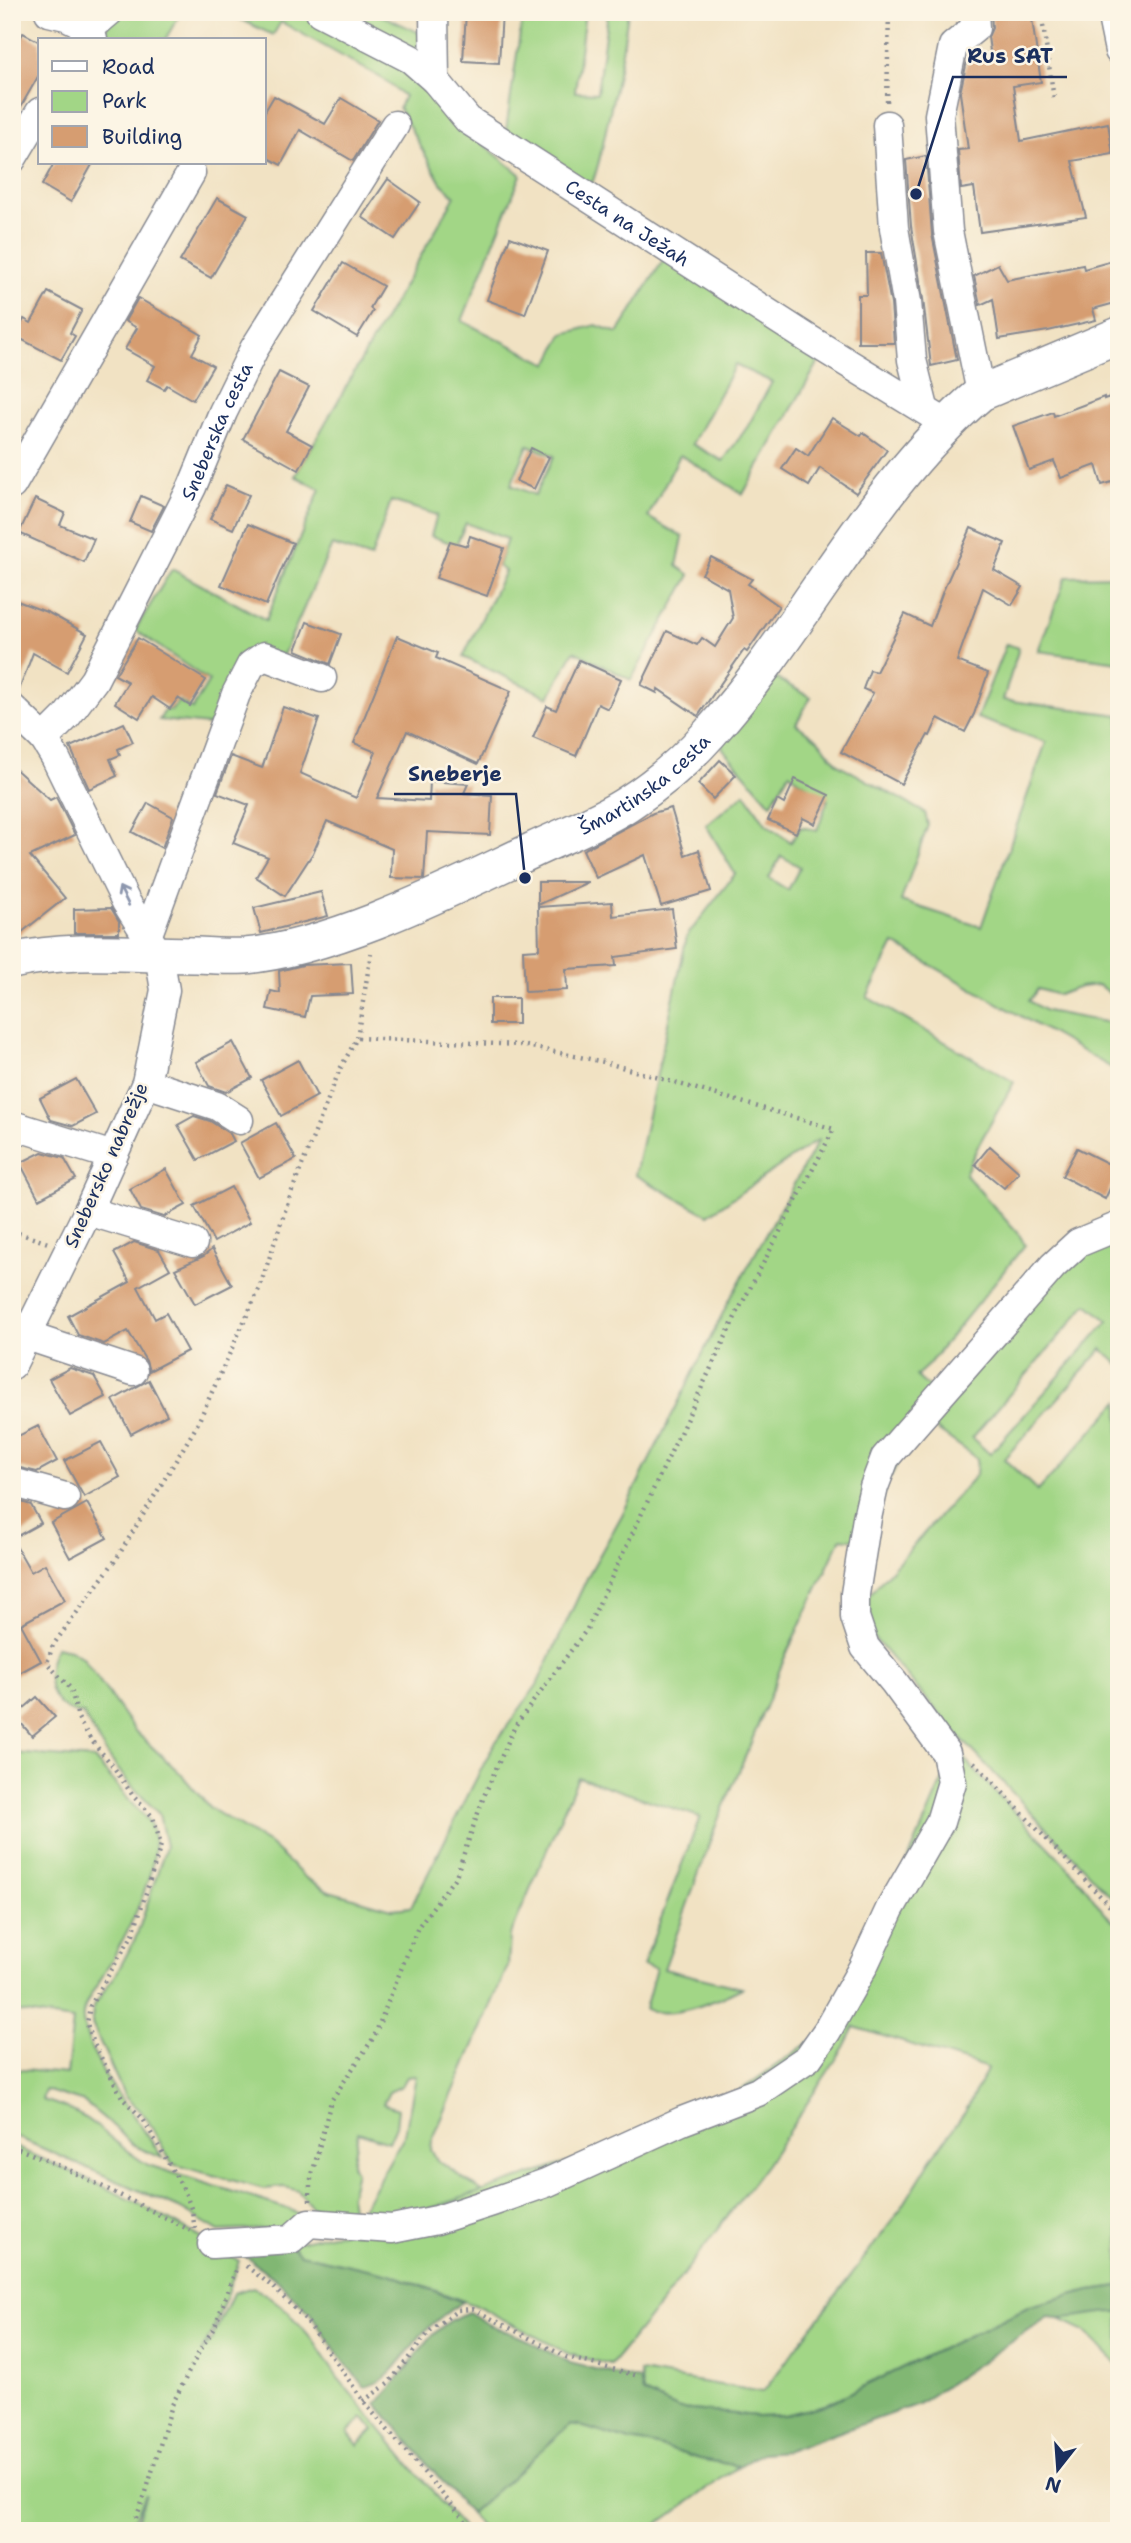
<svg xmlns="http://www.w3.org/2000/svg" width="1131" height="2543" viewBox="0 0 1131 2543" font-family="'Shantell Sans',sans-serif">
<rect width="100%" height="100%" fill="#fcf5e5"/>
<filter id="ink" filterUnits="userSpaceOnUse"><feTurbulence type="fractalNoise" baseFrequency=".0143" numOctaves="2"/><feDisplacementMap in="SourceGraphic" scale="14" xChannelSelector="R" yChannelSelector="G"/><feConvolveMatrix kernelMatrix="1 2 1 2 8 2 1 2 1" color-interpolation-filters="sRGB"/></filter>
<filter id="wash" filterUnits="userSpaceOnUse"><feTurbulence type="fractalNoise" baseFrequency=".00686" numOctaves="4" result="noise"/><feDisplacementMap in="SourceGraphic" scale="28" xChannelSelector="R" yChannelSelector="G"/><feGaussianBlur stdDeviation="1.57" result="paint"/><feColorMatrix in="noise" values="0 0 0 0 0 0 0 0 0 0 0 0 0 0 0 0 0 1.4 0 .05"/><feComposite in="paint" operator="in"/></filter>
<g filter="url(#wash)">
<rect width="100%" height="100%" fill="#f1e2c3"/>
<g fill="#a2d686" stroke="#5e8272" stroke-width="2" fill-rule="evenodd">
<path d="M 125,12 L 181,12 L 165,40 L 103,40 L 109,22 Z"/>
<path d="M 225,12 L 326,12 L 396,56 L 482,143 L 521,175 L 462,321 L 548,364 L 563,334 L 596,325 L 618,333 L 667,254 L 821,358 L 743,494 L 680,455 L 648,517 L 683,537 L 677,566 L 690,575 L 631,680 L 574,651 L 549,697 L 463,657 L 505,571 L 498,566 L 507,539 L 466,523 L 456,545 L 431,536 L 437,515 L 391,501 L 371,558 L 332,545 L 283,655 L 264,653 L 217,726 L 159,720 L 166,709 L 171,711 L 179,701 L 192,709 L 209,681 L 135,630 L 172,569 L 266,620 L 320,489 L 295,476 L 455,196 L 441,183 L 399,108 L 404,96 L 383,79 L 281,22 L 273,35 ZM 735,365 L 772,382 L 748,426 L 723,461 L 692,444 ZM 528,445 L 554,456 L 535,495 L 511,485 Z"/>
<path d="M 351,12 L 374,12 L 427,36 L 423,50 L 416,52 Z"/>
<path d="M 523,12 L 585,12 L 575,92 L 597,93 L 608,12 L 628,12 C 623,51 616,87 607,125 C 602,148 598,172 588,193 L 549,160 L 539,145 L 531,147 L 504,144 Z"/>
<path d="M 1119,576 L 1119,662 L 1038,651 L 1066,577 Z"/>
<path d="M 1006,644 L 1019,648 L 1003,700 L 1119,715 L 1119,996 L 1112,995 L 1098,985 L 1080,987 L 1058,995 L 1038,989 L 1029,1001 L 1046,1011 L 1110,1023 L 1119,1020 L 1119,1072 L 894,944 L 867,997 L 1014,1082 L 979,1144 L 965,1174 L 1020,1236 L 1025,1245 L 928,1365 L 916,1376 L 935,1393 L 857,1540 L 841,1538 L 784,1659 L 746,1755 L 719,1817 L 664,1969 L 742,1988 C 718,2000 672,2021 645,2009 L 656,1968 L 643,1965 L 700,1817 L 578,1777 L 510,1936 L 508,1966 L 432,2141 L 431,2150 L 437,2160 L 490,2197 L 385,2224 L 359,2215 L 405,2134 L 416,2076 L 407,2077 L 402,2086 L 389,2092 L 383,2104 L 398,2109 L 396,2126 L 389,2142 L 358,2132 L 352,2165 L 356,2172 L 350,2196 L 352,2208 L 346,2221 L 322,2219 L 298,2191 L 285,2187 L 264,2189 L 172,2164 L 146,2117 L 125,2097 L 92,2024 L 93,2007 L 119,1969 L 137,1935 L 166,1846 L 159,1814 L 127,1781 L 106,1753 L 83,1714 C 48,1711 41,1673 56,1647 L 70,1650 L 83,1658 L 136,1732 L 180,1773 L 210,1808 L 269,1844 L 307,1879 L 329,1891 L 392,1909 L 411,1907 L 493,1746 L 537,1685 L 589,1574 L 622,1515 L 729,1301 L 819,1139 L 708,1215 L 635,1175 L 687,936 L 735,874 L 706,825 L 745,793 L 766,824 L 791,842 L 801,827 L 817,830 L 828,800 L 789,773 L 771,804 L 728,755 L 722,747 L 724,741 L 775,678 L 811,697 L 796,724 L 818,740 L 838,764 L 925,813 L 928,825 L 901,901 L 981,927 L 1046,742 L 977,718 ZM 781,856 L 800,867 L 788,890 L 769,878 Z"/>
<path d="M 1116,1241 L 1113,1249 L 1119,1253 L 1119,1365 L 1102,1349 L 1004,1459 L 1038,1491 L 1119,1401 L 1119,1905 L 954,1731 L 873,1637 L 859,1606 L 976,1475 L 977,1458 L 926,1422 L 1059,1267 ZM 1087,1304 L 1108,1321 L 990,1454 L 972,1438 Z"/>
<path d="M 956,1749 C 997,1798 1046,1839 1086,1888 C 1095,1899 1105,1919 1119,1923 L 1119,2286 L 1090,2290 L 1030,2306 L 825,2405 L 784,2415 L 757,2416 L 680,2409 L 643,2393 L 640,2372 L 763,2392 L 901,2209 L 934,2155 L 965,2112 L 988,2068 L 854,2027 L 844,2047 L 767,2164 L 663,2301 L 611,2365 L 569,2354 L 480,2307 L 390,2274 L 299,2254 L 290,2244 L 331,2234 L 360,2232 L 701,2118 L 838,2022 Z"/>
<path d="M 12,1753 L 94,1759 C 107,1774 120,1789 132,1804 C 138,1810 146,1817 150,1824 C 169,1860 121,1945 102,1977 C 95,1989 81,2006 83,2020 C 92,2073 137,2114 162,2158 L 132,2145 L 118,2130 L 84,2102 L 45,2090 L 42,2100 C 94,2113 106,2140 148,2165 L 291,2210 L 303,2218 L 301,2228 L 219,2231 L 179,2208 L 12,2135 L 12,2069 L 67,2074 L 73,2020 L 12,2011 Z"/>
<path d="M 12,2146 C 90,2179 168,2215 239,2261 L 215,2326 L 201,2353 L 212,2339 L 233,2293 L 253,2287 L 270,2297 L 289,2312 L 313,2340 L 338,2378 L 465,2531 L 134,2531 L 146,2494 L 129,2531 L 12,2531 ZM 363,2418 L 373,2430 L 358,2445 L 348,2432 Z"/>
<path d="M 1102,2311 L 1119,2312 L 1119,2366 L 1085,2331 L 1059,2319 Z"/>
<path d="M 570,2425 L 584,2427 L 630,2441 L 654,2445 L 700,2459 L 739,2466 L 648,2531 L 485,2531 L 470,2514 Z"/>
</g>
<g fill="#81b773" stroke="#4e7368" stroke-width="2">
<path d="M 290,2244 L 300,2254 L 390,2274 L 463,2302 C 448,2311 436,2320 423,2333 C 405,2352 392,2383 364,2387 L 338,2354 L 310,2313 L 278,2281 L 237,2250 Z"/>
<path d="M 1119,2286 L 1119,2312 C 1095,2311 1072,2321 1048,2317 L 918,2404 L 787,2451 L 762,2453 L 739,2466 L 700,2459 L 654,2445 L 630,2441 L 584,2427 L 570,2425 L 470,2514 L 376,2403 C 409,2375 425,2325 469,2312 L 488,2324 L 523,2338 L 570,2363 L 640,2380 L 643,2393 L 680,2409 L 757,2416 L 784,2415 L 825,2405 L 1030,2306 L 1090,2290 Z"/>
</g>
<g id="blocks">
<g fill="#d69d71">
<path d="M 466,12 L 502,12 L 499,63 L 463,61 Z"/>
<path d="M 991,12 L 1031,12 L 1041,82 L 1013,86 L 1021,141 L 1108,123 L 1113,154 L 1072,161 L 1086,217 L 980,232 L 974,187 L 961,189 L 958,150 L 968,149 L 960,93 L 967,61 L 991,58 L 988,37 L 992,28 Z"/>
<path d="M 23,33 L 40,42 L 40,73 L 12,122 L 12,53 Z"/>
<path d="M 274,96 L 325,124 L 341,98 L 378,120 L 353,161 L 300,130 L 281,165 L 264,156 L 264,113 Z"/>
<path d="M 926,156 L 932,234 L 957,360 L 931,366 L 923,299 L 911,226 L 906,160 Z"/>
<path d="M 54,163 L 93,163 L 71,202 L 42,185 Z"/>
<path d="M 388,179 L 420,202 L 395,239 L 362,217 Z"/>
<path d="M 217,198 L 248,215 L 211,278 L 180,261 Z"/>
<path d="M 510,237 L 548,251 L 525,314 L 487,300 Z"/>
<path d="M 866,253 L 881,253 L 891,304 L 894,343 L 858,343 L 858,295 L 867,295 Z"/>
<path d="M 1119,259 L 1119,302 L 1093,309 L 1096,320 L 1048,331 L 999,339 L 993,299 L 980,305 L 974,276 L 998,264 L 1007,280 L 1083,265 L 1084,269 Z"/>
<path d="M 343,263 L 383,286 L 370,308 L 373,311 L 357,337 L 314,311 Z"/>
<path d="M 48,292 L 82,310 L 70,333 L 75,336 L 61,360 L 15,336 L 24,319 L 31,323 Z"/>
<path d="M 138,298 L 202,335 L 192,354 L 213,366 L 193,400 L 167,385 L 164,389 L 147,380 L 155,366 L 125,349 L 137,328 L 125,321 Z"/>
<path d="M 279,372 L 309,387 L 286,431 L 312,445 L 299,470 L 243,439 Z"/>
<path d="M 1119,394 L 1119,480 L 1102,485 L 1096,465 L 1061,478 L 1054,461 L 1029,470 L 1013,426 L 1053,412 L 1054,416 L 1104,397 L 1104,399 Z"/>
<path d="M 832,418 L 861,436 L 863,433 L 887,450 L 856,493 L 820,468 L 809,486 L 782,469 L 796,448 L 808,456 Z"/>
<path d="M 531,448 L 549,457 L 534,489 L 516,481 Z"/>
<path d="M 226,485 L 249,495 L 233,529 L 210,519 Z"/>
<path d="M 141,496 L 164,506 L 151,531 L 130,522 Z"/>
<path d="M 35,499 L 65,513 L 60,525 L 94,539 L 84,562 L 19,533 Z"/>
<path d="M 248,524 L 293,543 L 266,605 L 221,585 Z"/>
<path d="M 971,528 L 1005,543 L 994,570 L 1023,587 L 1012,605 L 983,588 L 957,661 L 988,673 L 974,714 L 965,732 L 938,718 L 930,736 L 928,735 L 901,784 L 841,752 L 873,693 L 863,689 L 870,670 L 876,672 L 905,614 L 930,626 L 943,591 Z"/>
<path d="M 470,536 L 504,548 L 487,596 L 436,578 L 450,541 L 467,546 Z"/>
<path d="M 711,557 L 752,579 L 748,584 L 779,606 L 747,652 L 744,650 L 698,716 L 658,689 L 657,693 L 641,685 L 667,631 L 697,645 L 702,638 L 715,647 L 733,618 L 728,589 L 702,574 Z"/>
<path d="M 12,599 L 49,613 L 87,634 L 67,672 L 33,653 L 18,693 L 12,692 Z"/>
<path d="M 307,622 L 341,634 L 330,664 L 296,650 Z"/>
<path d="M 397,636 L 438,653 L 436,658 L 511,691 L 478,764 L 407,731 L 377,798 L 429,801 L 430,781 L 468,784 L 464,793 L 492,795 L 490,835 L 427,832 L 424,879 L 391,878 L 392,849 L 327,821 L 313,853 L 285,896 L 256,877 L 268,857 L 233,843 L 249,805 L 217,793 L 231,756 L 262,768 L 283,707 L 319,719 L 300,773 L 356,798 L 376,752 L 354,743 Z"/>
<path d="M 138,638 L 206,680 L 190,706 L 178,698 L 170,709 L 152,697 L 139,718 L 115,703 L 128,682 L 115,675 Z"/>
<path d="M 579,660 L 621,679 L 608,709 L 598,704 L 576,756 L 533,738 L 547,706 L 556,710 Z"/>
<path d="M 124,723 L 133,742 L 118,749 L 120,755 L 110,759 L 117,776 L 89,789 L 70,747 Z"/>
<path d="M 720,760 L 736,775 L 713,799 L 698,784 Z"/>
<path d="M 12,766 L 50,800 L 56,797 L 75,835 L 30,856 L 65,898 L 12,940 Z"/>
<path d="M 795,779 L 829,795 L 815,824 L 803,818 L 796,833 L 768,820 L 777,800 L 784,804 Z"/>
<path d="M 148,803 L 173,817 L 162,848 L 132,832 Z"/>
<path d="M 671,808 L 685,855 L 699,850 L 711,891 L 661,906 L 645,855 L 596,878 L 583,850 L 653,813 Z"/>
<path d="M 538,882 L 588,882 L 538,905 Z"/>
<path d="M 321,892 L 328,916 L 261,933 L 254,908 Z"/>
<path d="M 612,902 L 613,916 L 672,909 L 677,949 L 615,957 L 616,966 L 566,969 L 567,990 L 525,992 L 523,950 L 539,949 L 538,907 Z"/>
<path d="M 111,908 L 119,921 L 119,933 L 74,933 L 74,909 Z"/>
<path d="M 351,963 L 353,994 L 310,996 L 305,1017 L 267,1009 L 271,991 L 280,993 L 279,971 L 303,965 Z"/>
<rect x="490" y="998" width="28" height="26"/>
<path d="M 233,1042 L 252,1078 L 226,1092 L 209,1086 L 196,1062 Z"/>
<path d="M 298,1060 L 317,1096 L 281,1116 L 261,1080 Z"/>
<path d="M 76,1079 L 96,1114 L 73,1126 L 51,1120 L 40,1098 Z"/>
<path d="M 194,1116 L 210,1121 L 230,1134 L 234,1141 L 198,1160 L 178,1125 Z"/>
<path d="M 276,1123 L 296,1159 L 259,1178 L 240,1143 Z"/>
<path d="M 990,1146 L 1019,1172 L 1004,1188 L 975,1164 Z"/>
<path d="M 1077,1148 L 1119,1169 L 1105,1199 L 1062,1176 Z"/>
<path d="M 42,1152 L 64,1158 L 76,1179 L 39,1199 L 20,1163 Z"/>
<path d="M 166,1169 L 186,1205 L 164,1217 L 141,1210 L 130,1189 Z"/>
<path d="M 231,1187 L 250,1222 L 214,1242 L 194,1206 Z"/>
<path d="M 134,1242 L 159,1250 L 170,1269 L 138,1287 L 155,1319 L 166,1313 L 187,1351 L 149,1371 L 146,1361 L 128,1331 L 104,1344 L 78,1335 L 68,1316 L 130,1282 L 114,1253 Z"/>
<path d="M 212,1249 L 232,1285 L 195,1304 L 175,1269 L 204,1256 Z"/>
<path d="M 70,1368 L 94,1376 L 106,1397 L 70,1416 L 49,1379 Z"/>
<path d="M 149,1380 L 167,1415 L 131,1434 L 113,1400 Z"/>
<path d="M 38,1426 L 57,1461 L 37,1472 L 12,1466 L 12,1439 Z"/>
<path d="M 101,1442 L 120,1477 L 84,1497 L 64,1461 Z"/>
<path d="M 12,1499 L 31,1505 L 41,1523 L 12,1539 L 31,1572 L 45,1564 L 65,1600 L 21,1624 L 41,1661 L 12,1677 Z"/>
<path d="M 87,1503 L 107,1538 L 70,1558 L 51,1523 Z"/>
<path d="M 37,1697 L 55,1717 L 32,1736 L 15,1716 Z"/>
</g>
</g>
</g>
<g filter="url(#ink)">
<use href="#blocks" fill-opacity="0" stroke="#868890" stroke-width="2"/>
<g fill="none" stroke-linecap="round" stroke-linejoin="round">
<g stroke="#868890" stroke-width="31">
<g id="minor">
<path d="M 49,12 L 66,16 L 90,28 L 93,40"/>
<path id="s1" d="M 320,12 L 411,59 L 435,80 L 468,120 L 807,338 L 947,424"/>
<path d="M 434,12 L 435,80"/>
<path d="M 974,12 L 975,28 L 953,46 L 939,115 L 948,231 L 981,393"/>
<path d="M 1111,12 L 1119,51"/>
<path d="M 83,40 L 90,28 L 109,12"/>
<path d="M 887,125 L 894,228 L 907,302 L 912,360 L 924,408"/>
<path d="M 12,159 L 40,112"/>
<path d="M 12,485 L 191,173"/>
<path d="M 12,708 L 44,739 L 55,757 L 126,902 L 159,955 L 165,990 L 146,1083 L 88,1211 L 12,1365"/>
<path id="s2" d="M 44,739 L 67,716 L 94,680 L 192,487 L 223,412 L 254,349 L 395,125"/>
<path d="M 147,937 L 236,694 L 251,665 L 264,656 L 322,678"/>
<path d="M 146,1083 L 217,1106 L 239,1120"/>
<path d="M 12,1125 L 113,1156"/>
<path d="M 88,1211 L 193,1243"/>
<path d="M 12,1331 L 133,1371"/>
<path d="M 12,1482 L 65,1497"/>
<path d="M 212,2244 L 291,2239 L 309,2223 L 392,2229 L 437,2220 L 492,2202 L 546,2183 L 682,2121 L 758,2092 L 808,2058 L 827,2031 L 863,1967 L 890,1909 L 940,1822 L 952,1782 L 946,1753 L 894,1682 L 865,1647 L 855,1617 L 855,1594 L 867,1518 L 874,1487 L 885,1458 L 1053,1266 L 1078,1243 L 1119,1226"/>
</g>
</g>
<g stroke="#868890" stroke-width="38">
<g id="major">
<path id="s3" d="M 12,961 C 73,947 135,955 197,955 C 213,956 229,957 245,956 C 336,947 448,890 531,851 C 562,836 598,823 627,804 C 658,784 685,761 709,734 C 806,626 869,488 981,393 L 1119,335"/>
</g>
</g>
<g stroke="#868890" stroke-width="4.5" stroke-dasharray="2 5" stroke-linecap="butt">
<path d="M 1041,12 L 1054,99"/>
<path d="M 887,102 L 889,12"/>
<path d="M 12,1231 L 48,1243"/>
<path d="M 974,1762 L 1119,1916"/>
<path d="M 12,2146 L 65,2168 L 192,2231"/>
<path d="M 310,2201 L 310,2183 L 331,2101 L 374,2037 L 418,1927 L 456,1876 L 484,1796 L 515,1726 L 587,1629 L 738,1311 L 834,1129 L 604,1062 L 521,1045 L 357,1038"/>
<path d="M 195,2229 L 192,2211 L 185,2192 L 143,2119 L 123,2099 L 95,2046 L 87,2024 L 90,2006 L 133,1934 L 161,1845 L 153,1817 L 133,1796 L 113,1766 L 91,1740 L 78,1718 L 71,1689 L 47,1663 L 53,1645 L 117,1558 L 196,1427 L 259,1289 L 290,1196 L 340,1069 L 357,1038 L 371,953"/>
<path d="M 246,2266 L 271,2285 L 306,2320 L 368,2407 L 474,2531"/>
<path d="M 363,2401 L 388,2384 L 430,2331 L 458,2310 L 473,2309 L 566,2357 L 635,2375"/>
<path d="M 131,2531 L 146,2492 L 172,2405 L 199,2352 L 215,2326 L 237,2266"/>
</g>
<use href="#minor" stroke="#fff" stroke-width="28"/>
<use href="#major" stroke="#fff" stroke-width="35"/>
</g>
<defs><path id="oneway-shaft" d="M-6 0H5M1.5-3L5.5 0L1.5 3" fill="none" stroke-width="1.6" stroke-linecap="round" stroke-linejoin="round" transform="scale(1.75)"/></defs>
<use stroke="#8d97ae" href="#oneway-shaft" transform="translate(124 896) rotate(-117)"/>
</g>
<g text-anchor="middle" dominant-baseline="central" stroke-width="5" stroke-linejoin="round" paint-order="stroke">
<g font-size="19" fill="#1b2f5e" stroke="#fcf5e5">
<text stroke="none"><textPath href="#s1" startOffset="376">Cesta na Ježah</textPath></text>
<text stroke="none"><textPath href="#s2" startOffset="355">Sneberska cesta</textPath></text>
<text stroke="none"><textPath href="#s3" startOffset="672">Šmartinska cesta</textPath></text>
<text transform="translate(106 1165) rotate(-66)">Snebersko nabrežje</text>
</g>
</g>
<path fill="none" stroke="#1b2f5e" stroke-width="2.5" d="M916 194L953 77H1067M525 878L516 794H394"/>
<g fill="#1b2f5e" stroke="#fcf5e5" stroke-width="2.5">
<circle cx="916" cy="194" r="7"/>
<circle cx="525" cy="878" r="7"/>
</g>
<g font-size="21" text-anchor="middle" font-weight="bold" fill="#1b2f5e" stroke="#fcf5e5" stroke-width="5" stroke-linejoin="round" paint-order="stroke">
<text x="1010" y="63">Rus SAT</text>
<text x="455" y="781">Sneberje</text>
</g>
<rect width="1131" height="2543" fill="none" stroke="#fcf5e5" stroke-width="42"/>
<rect x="38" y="38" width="228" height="126" fill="#fcf5e5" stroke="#a2a6af" stroke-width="2"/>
<rect x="52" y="61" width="35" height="10" fill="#ffffff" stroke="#a2a6af" stroke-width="2"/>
<text x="102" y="74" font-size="21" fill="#1b2f5e">Road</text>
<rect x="52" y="91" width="35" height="21" fill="#a2d686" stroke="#a2a6af" stroke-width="2"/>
<text x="102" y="108" font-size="21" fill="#1b2f5e">Park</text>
<rect x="52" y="126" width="35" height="21" fill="#d69d71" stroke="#a2a6af" stroke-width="2"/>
<text x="102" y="144" font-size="21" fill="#1b2f5e">Building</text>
<g transform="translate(1058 2469) rotate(197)" stroke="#fcf5e5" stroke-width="5" paint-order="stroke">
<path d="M0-5L12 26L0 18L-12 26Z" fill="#1b2f5e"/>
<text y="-10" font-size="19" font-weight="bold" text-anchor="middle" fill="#1b2f5e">N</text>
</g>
</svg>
